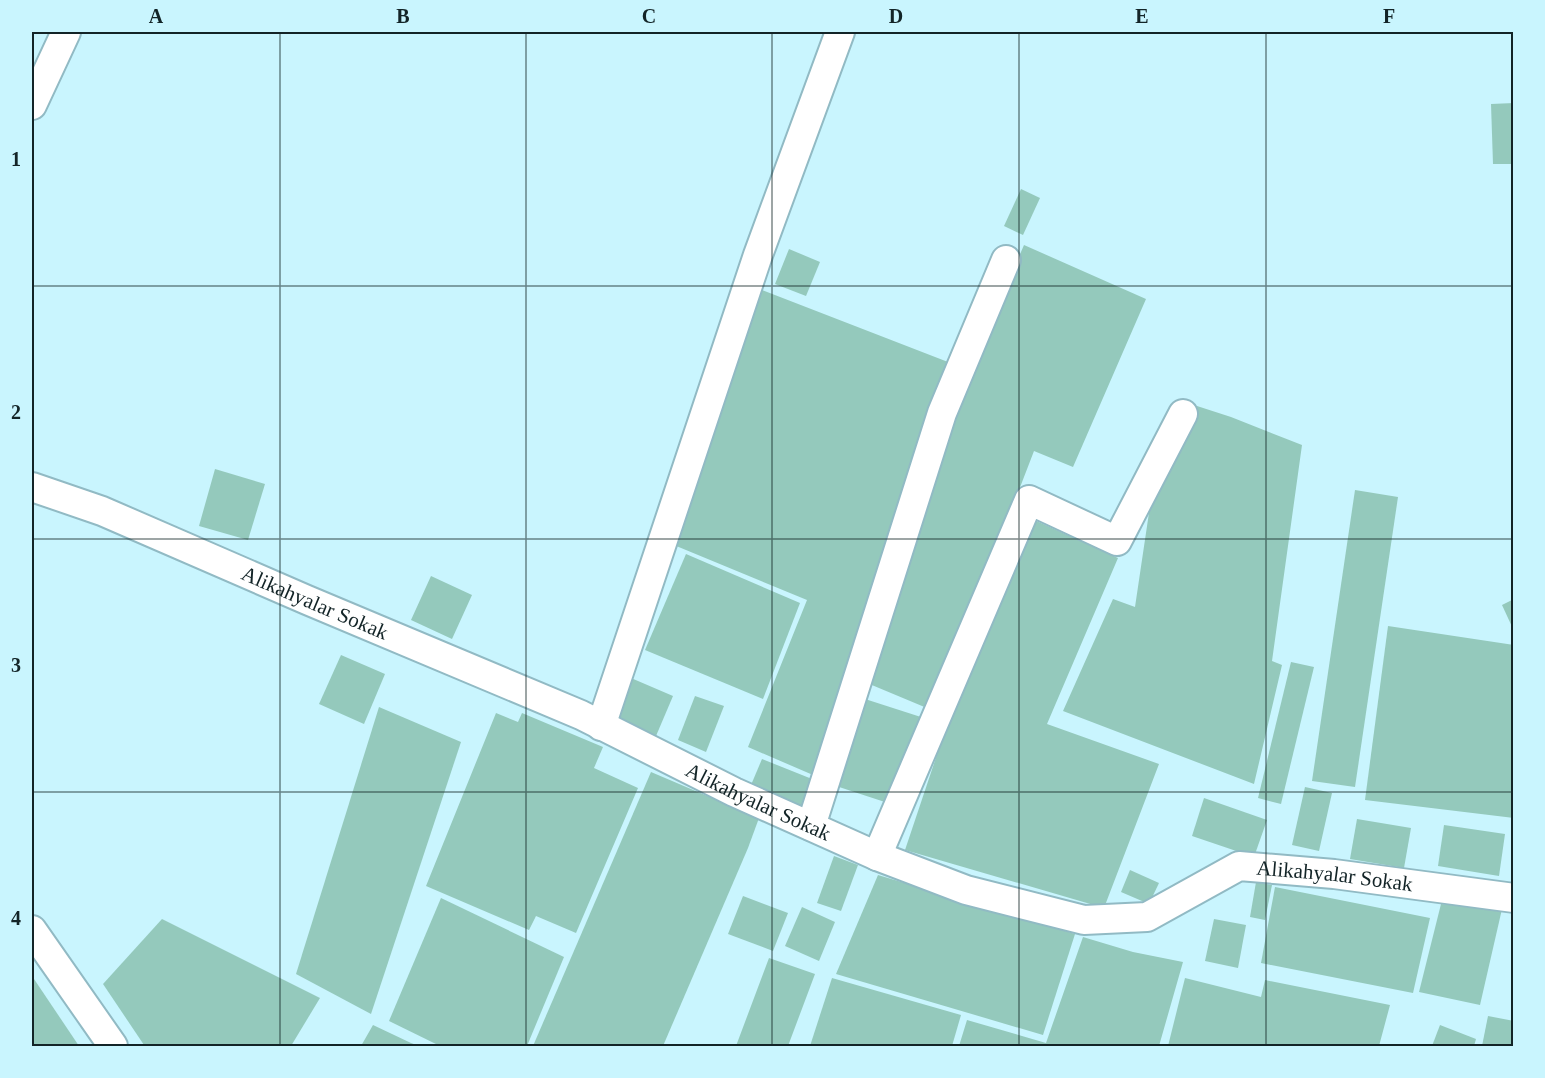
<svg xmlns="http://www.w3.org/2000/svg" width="1545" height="1078" viewBox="0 0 1545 1078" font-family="'Times New Roman',serif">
<rect width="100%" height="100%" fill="#c9f5fe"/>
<g fill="#94c9bc">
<path d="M 1514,103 L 1514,164 L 1493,164 L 1491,104 Z"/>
<path d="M 1021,189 L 1040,198 L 1023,235 L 1004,226 Z"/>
<path d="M 1024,245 L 1146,299 L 1073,467 L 1034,451 L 934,711 L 867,683 L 947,424 Z"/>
<path d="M 789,249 L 820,262 L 806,296 L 775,284 Z"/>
<path d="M 754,287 L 948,362 L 864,624 L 813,775 L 748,747 L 807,600 L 669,543 Z"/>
<path d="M 1197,406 L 1231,417 L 1302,445 L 1272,661 L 1282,665 L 1254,784 L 1063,711 L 1113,599 L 1135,607 L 1150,506 Z"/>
<path d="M 215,469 L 265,484 L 248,540 L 199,526 Z"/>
<path d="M 1355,490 L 1398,497 L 1355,787 L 1312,781 Z"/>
<path d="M 1032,519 L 1118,558 L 1047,724 L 1159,764 L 1104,908 L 905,850 L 958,692 Z"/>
<path d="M 686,554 L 800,603 L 763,699 L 645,650 Z"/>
<path d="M 431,576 L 472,595 L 452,639 L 411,620 Z"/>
<path d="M 1514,599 L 1514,631 L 1502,605 Z"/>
<path d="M 1388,626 L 1514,645 L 1514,818 L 1365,800 Z"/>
<path d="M 341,655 L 385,674 L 364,724 L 319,704 Z"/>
<path d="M 1291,662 L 1314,667 L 1281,804 L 1258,798 Z"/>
<path d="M 631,678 L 673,696 L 656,736 L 614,718 Z"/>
<path d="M 695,696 L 724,706 L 706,752 L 678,740 Z"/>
<path d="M 865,699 L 924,718 L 894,805 L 836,786 Z"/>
<path d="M 379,707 L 461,742 L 371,1014 L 296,974 Z"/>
<path d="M 496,713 L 518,722 L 522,713 L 603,747 L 594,768 L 638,788 L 576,933 L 536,916 L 529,930 L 426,886 Z"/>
<path d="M 762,759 L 817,781 L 807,808 L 751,785 Z"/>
<path d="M 651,772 L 759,818 L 748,848 L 663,1046 L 533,1046 Z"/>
<path d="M 1305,787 L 1332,793 L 1319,851 L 1292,845 Z"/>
<path d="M 1204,798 L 1267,820 L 1254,857 L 1192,836 Z"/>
<path d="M 1357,819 L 1411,828 L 1404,868 L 1350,859 Z"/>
<path d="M 1444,825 L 1505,834 L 1499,876 L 1438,866 Z"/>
<path d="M 834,856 L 858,865 L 841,911 L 817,903 Z"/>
<path d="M 1130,870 L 1159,883 L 1149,904 L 1121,892 Z"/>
<path d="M 878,875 L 1075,934 L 1043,1035 L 836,974 Z"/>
<path d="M 1256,882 L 1272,885 L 1265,920 L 1250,917 Z"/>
<path d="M 1275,887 L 1430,918 L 1413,993 L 1261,963 Z"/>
<path d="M 743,896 L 788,913 L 773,951 L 728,934 Z"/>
<path d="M 441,898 L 564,957 L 527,1046 L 440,1046 L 389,1021 Z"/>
<path d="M 1441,904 L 1502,909 L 1480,1005 L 1419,992 Z"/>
<path d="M 802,907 L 835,922 L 819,961 L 785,946 Z"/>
<path d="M 162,919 L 320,998 L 291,1046 L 147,1046 L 144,1045 L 103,984 Z"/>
<path d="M 1214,919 L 1246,925 L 1238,968 L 1205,961 Z"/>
<path d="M 1083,937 L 1133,952 L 1183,962 L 1159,1046 L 959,1046 L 967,1020 L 1046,1043 Z"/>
<path d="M 769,958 L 815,974 L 788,1046 L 736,1046 Z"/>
<path d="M 32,976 L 79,1046 L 32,1046 Z"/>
<path d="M 832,978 L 961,1015 L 952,1046 L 810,1046 Z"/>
<path d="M 1185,978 L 1261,997 L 1265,980 L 1390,1005 L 1379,1046 L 1168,1046 Z"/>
<path d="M 1488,1016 L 1514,1021 L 1514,1046 L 1482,1046 Z"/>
<path d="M 373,1025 L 411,1043 L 419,1046 L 361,1046 Z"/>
<path d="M 1440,1025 L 1476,1039 L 1474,1046 L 1432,1046 Z"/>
</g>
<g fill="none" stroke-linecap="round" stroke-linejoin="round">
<g stroke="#91bac4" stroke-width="32">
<g id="minor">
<path d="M 32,105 L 66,32"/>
<path id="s1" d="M 32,487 L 102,511 L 307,600 L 581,715 L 734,792 L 877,856 L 966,890 L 1084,920 L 1147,917 L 1239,866 L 1334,874 L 1514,898"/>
<path d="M 601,726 L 758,255 L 840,32"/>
<path d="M 811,826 L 942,413 L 1006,260"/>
<path d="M 877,856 L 1029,500 L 1117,541 L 1183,414"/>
<path d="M 32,930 L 113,1046"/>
</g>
</g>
<use href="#minor" stroke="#fff" stroke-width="28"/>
</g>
<path fill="none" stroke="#132427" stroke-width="1.5" stroke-opacity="0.55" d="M 280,32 L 280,1046M 526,32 L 526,1046M 772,32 L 772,1046M 1019,32 L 1019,1046M 1266,32 L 1266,1046M 32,286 L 1514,286M 32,539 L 1514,539M 32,792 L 1514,792"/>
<g text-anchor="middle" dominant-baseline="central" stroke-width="6" stroke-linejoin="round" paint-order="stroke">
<g font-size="21" fill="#132427" stroke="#c9f5fe">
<text stroke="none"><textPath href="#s1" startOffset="306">Alikahyalar Sokak</textPath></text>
<text stroke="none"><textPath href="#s1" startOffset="792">Alikahyalar Sokak</textPath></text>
<text stroke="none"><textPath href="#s1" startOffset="1404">Alikahyalar Sokak</textPath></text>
</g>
</g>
<rect width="1545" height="1078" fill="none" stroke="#c9f5fe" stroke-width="66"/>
<rect x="33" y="33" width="1479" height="1012" fill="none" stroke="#132427" stroke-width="2"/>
<g font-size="20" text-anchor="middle" font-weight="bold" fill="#132427">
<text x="156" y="23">A</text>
<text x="403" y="23">B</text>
<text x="649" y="23">C</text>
<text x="896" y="23">D</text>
<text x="1142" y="23">E</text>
<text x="1389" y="23">F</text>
<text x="16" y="166">1</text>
<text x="16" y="419">2</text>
<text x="16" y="672">3</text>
<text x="16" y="925">4</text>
</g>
</svg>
